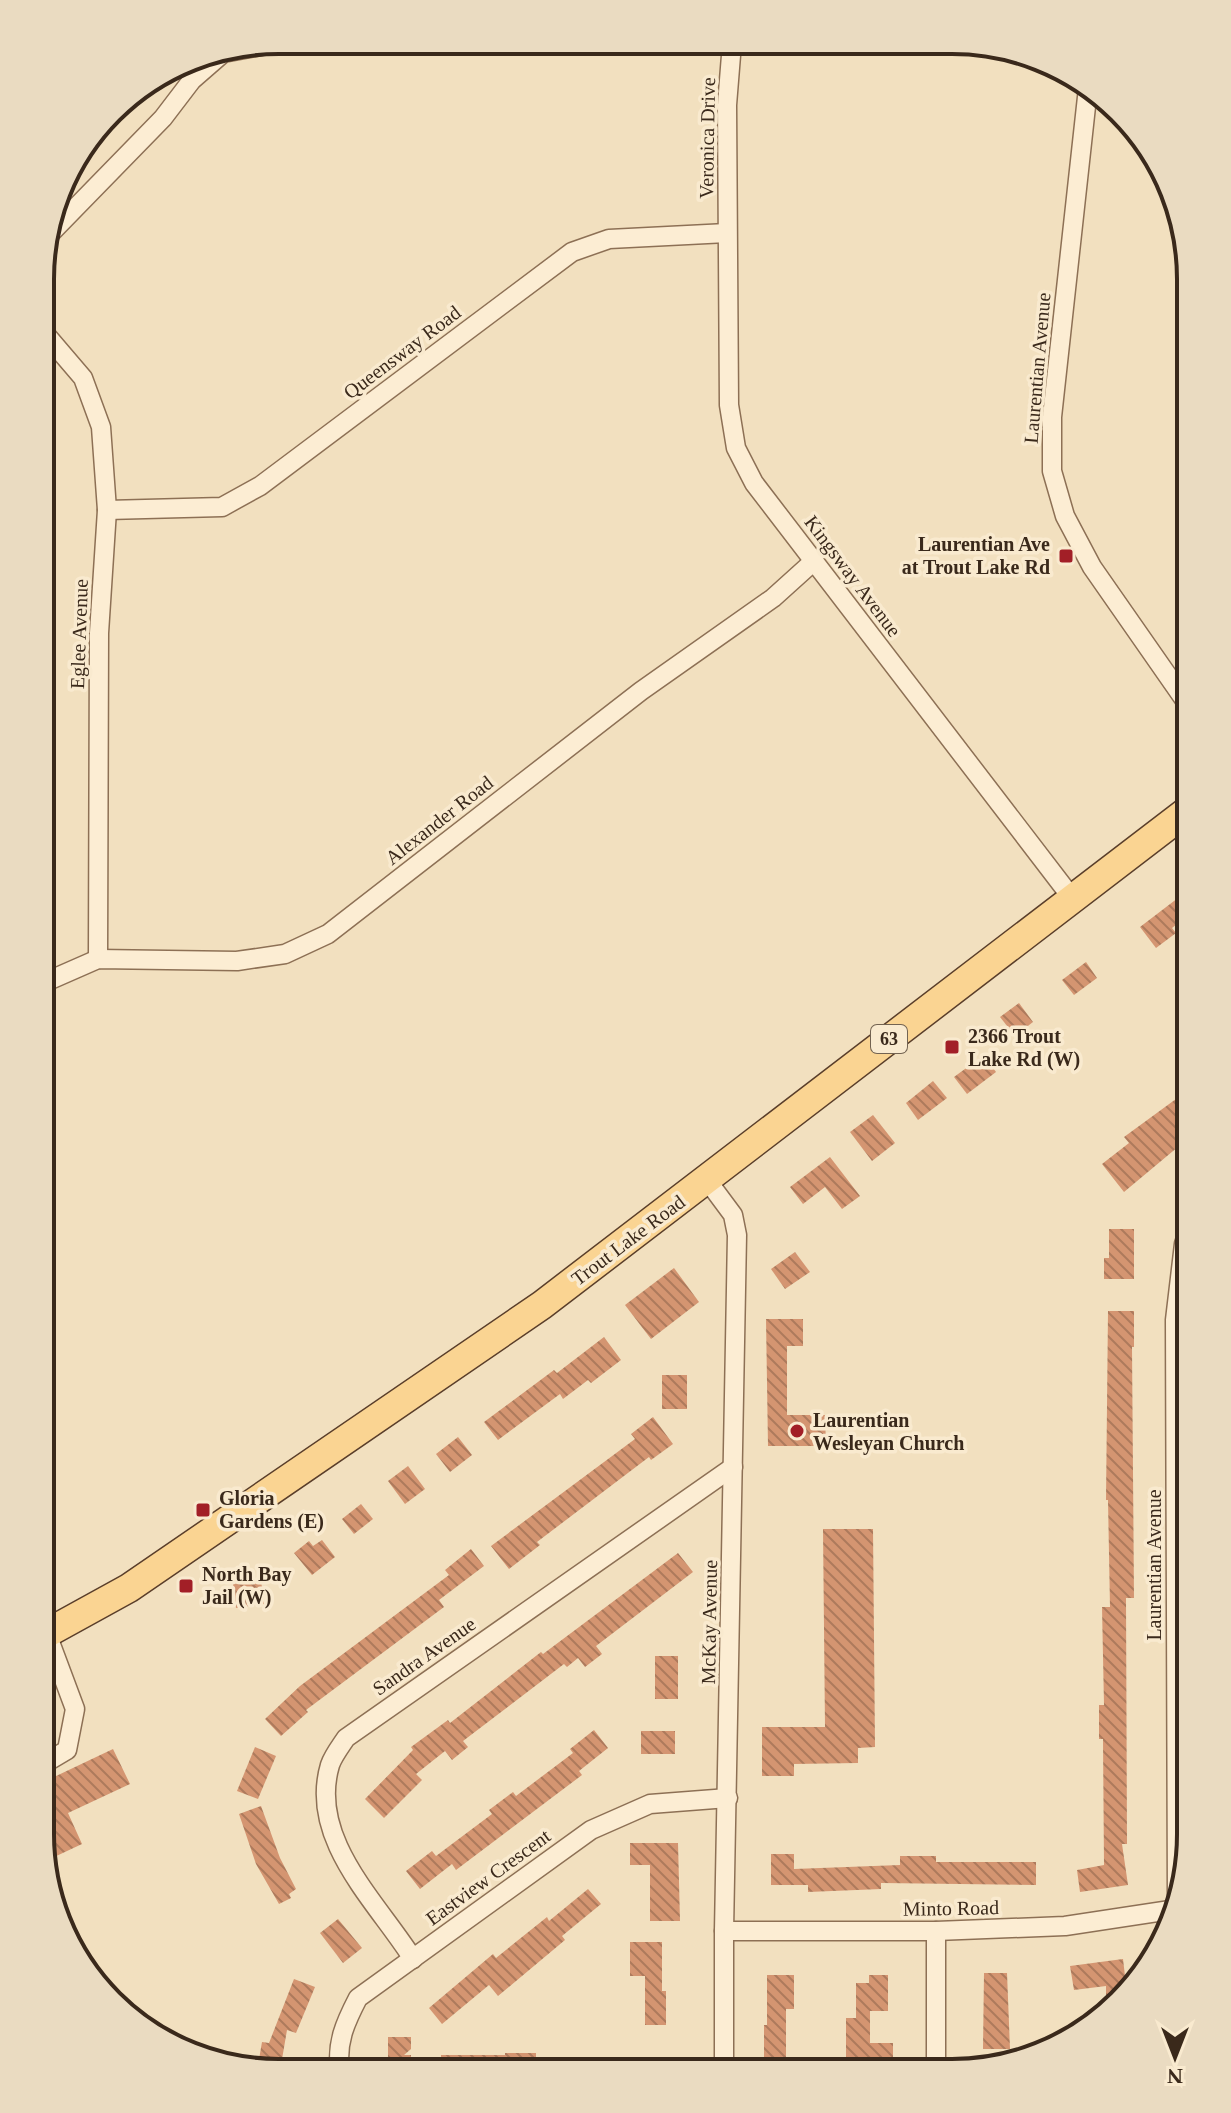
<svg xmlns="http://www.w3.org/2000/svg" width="1231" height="2113" viewBox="0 0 1231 2113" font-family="Georgia,serif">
<defs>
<pattern id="building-back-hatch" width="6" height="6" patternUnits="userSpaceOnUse" patternTransform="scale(2)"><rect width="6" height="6" fill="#d49571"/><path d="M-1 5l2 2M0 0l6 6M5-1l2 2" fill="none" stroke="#ad7a5c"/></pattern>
</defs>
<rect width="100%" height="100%" fill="#f2e0bf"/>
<g fill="url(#building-back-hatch)">
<path d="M 1191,888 L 1191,913 L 1172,928 L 1176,933 L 1156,948 L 1140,927 Z"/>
<path d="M 1086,962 L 1097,978 L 1074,995 L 1062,980 Z"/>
<path d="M 1019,1003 L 1033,1022 L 1015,1036 L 1000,1017 Z"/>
<path d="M 984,1055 L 996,1072 L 967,1094 L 954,1077 Z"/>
<path d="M 933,1081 L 947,1098 L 918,1120 L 906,1103 Z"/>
<path d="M 1191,1088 L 1191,1136 L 1124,1192 L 1102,1164 L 1129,1143 L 1124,1137 Z"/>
<path d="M 873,1115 L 895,1143 L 872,1161 L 850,1132 Z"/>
<path d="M 830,1157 L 860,1196 L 842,1209 L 825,1187 L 803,1204 L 790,1187 Z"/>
<path d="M 1109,1229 L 1134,1229 L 1134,1279 L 1104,1279 L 1104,1258 L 1109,1258 Z"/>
<path d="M 795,1252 L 810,1272 L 785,1289 L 771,1269 Z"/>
<path d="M 674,1268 L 699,1302 L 651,1339 L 625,1305 Z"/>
<path d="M 1108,1311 L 1134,1311 L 1134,1347 L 1132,1347 L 1134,1598 L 1126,1598 L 1127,1844 L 1122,1844 L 1128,1885 L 1080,1892 L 1077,1870 L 1104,1865 L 1103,1739 L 1099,1739 L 1099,1705 L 1104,1705 L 1102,1607 L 1110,1607 L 1108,1500 L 1106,1500 Z"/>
<path d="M 766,1319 L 803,1319 L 803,1346 L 787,1346 L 787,1415 L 825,1415 L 826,1446 L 768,1446 Z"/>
<path d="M 604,1337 L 621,1360 L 591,1383 L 588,1380 L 563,1399 L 560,1394 L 498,1440 L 484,1422 L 554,1370 L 557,1373 Z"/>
<rect x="662" y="1375" width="25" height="34"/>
<path d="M 653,1417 L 673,1444 L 651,1460 L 649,1457 L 537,1542 L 540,1545 L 509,1569 L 491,1546 L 635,1439 L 631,1434 Z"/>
<path d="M 458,1437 L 472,1455 L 450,1472 L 436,1454 Z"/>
<path d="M 408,1466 L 425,1489 L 405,1504 L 388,1481 Z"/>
<path d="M 361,1504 L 373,1519 L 354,1534 L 342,1519 Z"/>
<path d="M 823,1529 L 873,1529 L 875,1747 L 858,1748 L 858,1763 L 794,1764 L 794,1776 L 762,1776 L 762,1727 L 825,1727 Z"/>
<path d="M 322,1540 L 335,1557 L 312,1575 L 294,1553 L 309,1541 L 313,1546 Z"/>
<path d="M 471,1549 L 484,1566 L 439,1600 L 444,1607 L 306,1710 L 308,1712 L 281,1736 L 265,1719 L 300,1686 L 449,1575 L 445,1570 Z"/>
<path d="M 678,1553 L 693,1572 L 596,1646 L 602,1654 L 585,1667 L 578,1658 L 567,1667 L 564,1664 L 463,1741 L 468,1747 L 452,1760 L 445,1751 L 416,1774 L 422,1780 L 384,1818 L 365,1799 L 413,1750 L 411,1747 L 448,1720 L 450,1723 L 541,1652 L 543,1654 Z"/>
<path d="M 261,1580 L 264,1604 L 236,1608 L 233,1584 Z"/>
<rect x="655" y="1656" width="23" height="43"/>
<path d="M 594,1730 L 608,1748 L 579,1771 L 582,1775 L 456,1870 L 452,1864 L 420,1889 L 406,1871 L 432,1851 L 436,1856 L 492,1814 L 489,1810 L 513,1792 L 516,1796 L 573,1753 L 570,1749 Z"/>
<rect x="641" y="1731" width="34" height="23"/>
<path d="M 255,1747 L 276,1756 L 258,1799 L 237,1791 Z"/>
<path d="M 113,1749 L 130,1784 L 68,1813 L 82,1844 L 50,1859 L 40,1834 L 40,1778 L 52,1773 L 54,1777 Z"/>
<path d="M 261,1806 L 280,1858 L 296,1889 L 289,1894 L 291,1898 L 279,1904 L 256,1864 L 239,1814 Z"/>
<path d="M 630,1843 L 678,1843 L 680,1921 L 650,1921 L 650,1865 L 630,1865 Z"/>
<path d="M 771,1854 L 794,1854 L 794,1869 L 900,1865 L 900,1856 L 936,1856 L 936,1862 L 1036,1862 L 1036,1885 L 881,1883 L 881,1889 L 808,1892 L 808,1885 L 771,1885 Z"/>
<path d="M 588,1889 L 601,1904 L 562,1936 L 565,1940 L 498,1996 L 489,1985 L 442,2024 L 429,2008 L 493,1954 L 496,1958 L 547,1917 L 549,1921 Z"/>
<path d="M 338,1919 L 362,1948 L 343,1963 L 320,1933 Z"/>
<path d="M 630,1942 L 662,1942 L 662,1991 L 666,1991 L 666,2025 L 645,2025 L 645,1976 L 630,1976 Z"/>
<path d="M 1123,1959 L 1127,1993 L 1106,2013 L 1106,1986 L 1074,1990 L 1070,1966 Z"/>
<path d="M 984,1973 L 1007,1973 L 1010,2049 L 983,2049 Z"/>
<path d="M 767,1975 L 794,1975 L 794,2009 L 786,2009 L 786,2061 L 764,2061 L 764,2025 L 767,2025 Z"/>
<path d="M 869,1975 L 888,1975 L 888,2011 L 870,2011 L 870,2043 L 893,2043 L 893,2063 L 887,2063 L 887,2073 L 864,2073 L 864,2063 L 846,2063 L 846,2018 L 856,2018 L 856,1983 L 869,1983 Z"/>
<path d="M 294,1979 L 315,1987 L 296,2033 L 287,2030 L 280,2071 L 257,2071 L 262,2042 L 269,2043 Z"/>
<path d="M 388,2037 L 411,2037 L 411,2049 L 404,2055 L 411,2055 L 411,2071 L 388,2071 Z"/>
<path d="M 505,2053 L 536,2053 L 536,2072 L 441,2071 L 441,2055 L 505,2055 Z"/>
<path d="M 662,2057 L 662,2072 L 568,2072 L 568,2058 Z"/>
</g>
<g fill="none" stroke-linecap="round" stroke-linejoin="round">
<g stroke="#8d7055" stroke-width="21">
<g id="street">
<path d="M 732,43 L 727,105 L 729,405 L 736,448 L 754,483 L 1072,898"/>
<path d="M 1088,88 L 1052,417 L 1052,471 L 1065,516 L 1092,567 L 1191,709"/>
<path d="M 44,240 L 163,118 L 192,80 L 223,53 L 282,42 L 345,43 L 355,40"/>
<path d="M 42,330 L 83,378 L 101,427 L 107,510 L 99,633 L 98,959"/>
<path d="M 107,510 L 222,507 L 260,486 L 572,252 L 609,239 L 727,233"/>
<path d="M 41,984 L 98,959 L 237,961 L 285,954 L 328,934 L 641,691 L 773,598 L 814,561"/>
<path d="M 707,1180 L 733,1215 L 737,1235 L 724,1931 L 724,2072"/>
<path d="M 40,1766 L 67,1750 L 75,1709 L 47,1634"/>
<path d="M 1177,1907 L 1175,1320 L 1184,1244 L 1191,1225"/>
<path d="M 724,1931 L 936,1931 L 1065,1926 L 1177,1909"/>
<path d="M 936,1931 L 936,2073"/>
<path d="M 413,1959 C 377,1902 308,1839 330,1765 C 333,1756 340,1747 346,1738 L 733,1467"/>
<path d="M 340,2071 C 336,2043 345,2023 358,1998 L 591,1830 L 650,1804 L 728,1798"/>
</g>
</g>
<g stroke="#5a3e2a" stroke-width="31">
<path id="primary" d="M 40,1637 L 129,1588 L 542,1305 L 1191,808"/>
</g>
<use href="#street" stroke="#fcedd3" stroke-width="18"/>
<use href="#primary" stroke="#fad492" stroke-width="28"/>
</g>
<g fill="#a21f27" stroke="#f9eacf" stroke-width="3">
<rect x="1058" y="548" width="16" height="16" rx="4"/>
<rect x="944" y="1039" width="16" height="16" rx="4"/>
<circle cx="797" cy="1431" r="8"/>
<rect x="195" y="1502" width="16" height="16" rx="4"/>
<rect x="178" y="1578" width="16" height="16" rx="4"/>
</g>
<g text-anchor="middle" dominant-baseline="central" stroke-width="7" stroke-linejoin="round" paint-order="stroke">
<rect fill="#f9eacf" stroke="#736351" stroke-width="2" x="871" y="1025" width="36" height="28" rx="6"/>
<g font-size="18" font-weight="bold" fill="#3a291b">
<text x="889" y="1039">63</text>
</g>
<g font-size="20" fill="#3a291b" stroke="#f9eacf">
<text transform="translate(707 138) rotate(-89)">Veronica Drive</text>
<text transform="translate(402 352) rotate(-37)">Queensway Road</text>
<text transform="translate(1037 368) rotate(-85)">Laurentian Avenue</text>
<text transform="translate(853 576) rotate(53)">Kingsway Avenue</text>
<text transform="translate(79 634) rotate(-88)">Eglee Avenue</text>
<text transform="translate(439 820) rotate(-38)">Alexander Road</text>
<text transform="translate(628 1240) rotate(-37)">Trout Lake Road</text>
<text transform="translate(1154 1565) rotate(-90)">Laurentian Avenue</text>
<text transform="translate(709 1622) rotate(-89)">McKay Avenue</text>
<text transform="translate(424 1656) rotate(-35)">Sandra Avenue</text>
<text transform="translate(488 1877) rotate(-36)">Eastview Crescent</text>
<text transform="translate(951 1908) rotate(-1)">Minto Road</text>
</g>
<g font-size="20" font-weight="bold" fill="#3a291b" stroke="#f9eacf" text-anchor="start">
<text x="1050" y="544" text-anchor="end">Laurentian Ave<tspan x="1050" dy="23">at Trout Lake Rd</tspan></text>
<text x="968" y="1036">2366 Trout<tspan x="968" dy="23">Lake Rd (W)</tspan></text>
<text x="813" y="1420">Laurentian<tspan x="813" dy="23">Wesleyan Church</tspan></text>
<text x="219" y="1498">Gloria<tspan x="219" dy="23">Gardens (E)</tspan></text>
<text x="202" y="1574">North Bay<tspan x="202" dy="23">Jail (W)</tspan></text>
</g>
</g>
<path d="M0 0H1231V2113H0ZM279 54H952A225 225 0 0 1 1177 279V1834A225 225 0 0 1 952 2059H279A225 225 0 0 1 54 1834V279A225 225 0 0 1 279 54Z" fill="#eadbc1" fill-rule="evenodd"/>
<path fill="none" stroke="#3a291b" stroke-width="4" d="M279 54H952A225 225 0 0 1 1177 279V1834A225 225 0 0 1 952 2059H279A225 225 0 0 1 54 1834V279A225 225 0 0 1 279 54Z"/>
<g transform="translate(1175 2057) rotate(180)" stroke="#f9eacf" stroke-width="6" paint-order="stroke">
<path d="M0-6L14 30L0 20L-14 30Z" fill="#3a291b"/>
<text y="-12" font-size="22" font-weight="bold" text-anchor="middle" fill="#3a291b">N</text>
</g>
</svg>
